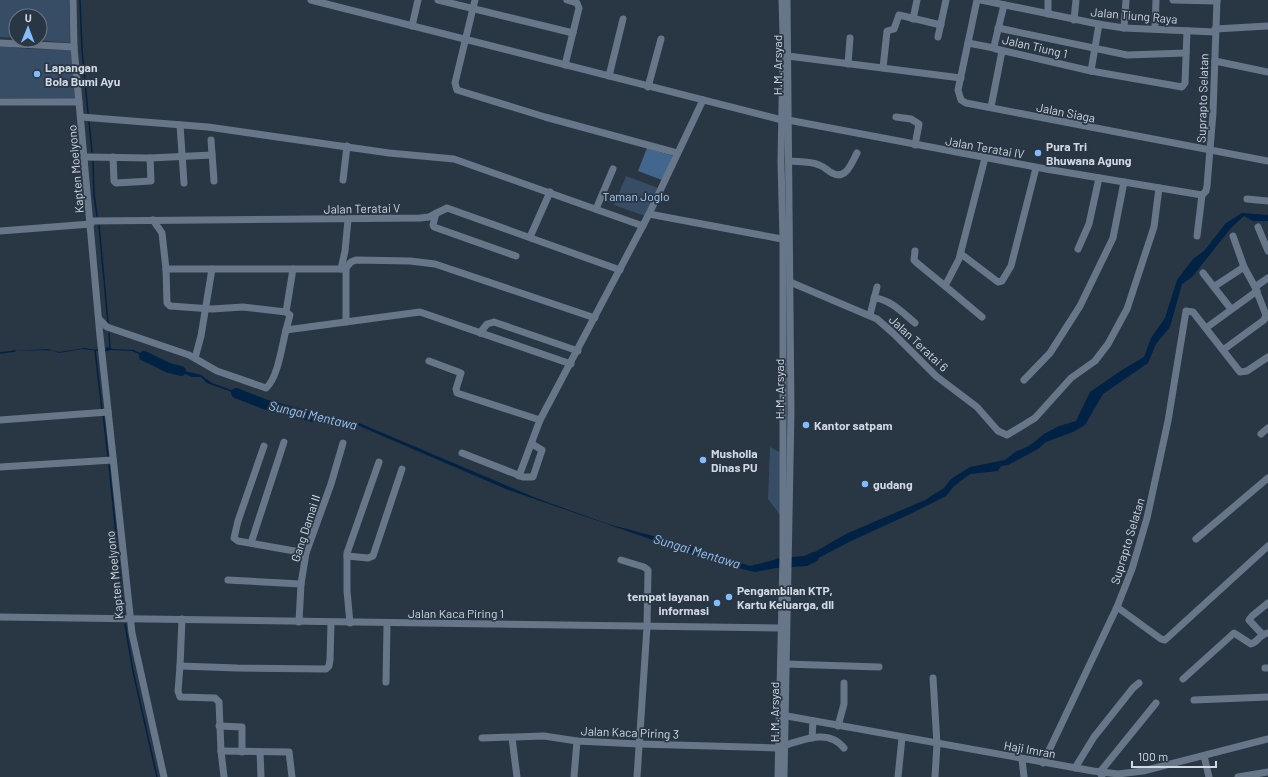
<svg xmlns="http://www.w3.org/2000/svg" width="1268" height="777" viewBox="0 0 1268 777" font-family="Barlow,sans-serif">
<rect width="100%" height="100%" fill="#293644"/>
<g fill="#374d65">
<path d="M 0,0 L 69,0 L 70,43 L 37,40 L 40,40 L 40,16 L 16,16 L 16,38 L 0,37 Z"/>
<path d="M 0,46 L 30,49 L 71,50 L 76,99 L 0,98 Z"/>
<path d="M 626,176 L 658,188 L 645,216 L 614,205 Z"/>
<path d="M 770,447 L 781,453 L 781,516 L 768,499 Z"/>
</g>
<path fill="#43668e" d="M 647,148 L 673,156 L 662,180 L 638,171 Z"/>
<g fill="#024">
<path d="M 1242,213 L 1268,215 L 1268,221 L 1253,221 L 1244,216 L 1231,228 L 1192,277 L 1182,284 L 1170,327 L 1156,344 L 1148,363 L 1103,394 L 1085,425 L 1073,432 L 1046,442 L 1038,449 L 1008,465 L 1001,466 L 998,471 L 970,474 L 954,486 L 946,496 L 910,514 L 851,541 L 801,567 L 801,560 L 846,534 L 925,500 L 944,488 L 951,479 L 970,467 L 1005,460 L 1015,452 L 1029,446 L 1044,434 L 1059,426 L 1076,421 L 1090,392 L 1122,370 L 1144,357 L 1151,338 L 1165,318 L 1177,280 L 1193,259 L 1204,251 L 1226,223 Z"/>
<path d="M 107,347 L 113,349 L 134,350 L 168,367 L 201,375 L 212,383 L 284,409 L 324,419 L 359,423 L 536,498 L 608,524 L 676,542 L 750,566 L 781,558 L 781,567 L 755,572 L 722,564 L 506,489 L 357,425 L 329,423 L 269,406 L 264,406 L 254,400 L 207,383 L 201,377 L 192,377 L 132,351 L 110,350 L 104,352 Z"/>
<path d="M 85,348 L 96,350 L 98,348 L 98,351 L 82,349 L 59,353 L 52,350 L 15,351 L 48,349 L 59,352 Z"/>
</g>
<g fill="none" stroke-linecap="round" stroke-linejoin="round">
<g stroke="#024" stroke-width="1.5">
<path d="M 80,0 L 82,50 L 88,113"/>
<path d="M 89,122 L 92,152"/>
<path d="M 93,161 L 94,194 L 97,216"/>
<path d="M 99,225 L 108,323"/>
<path d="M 109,333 L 110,349"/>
<path d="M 95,350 L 102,410"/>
<path d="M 0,353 L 15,351"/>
<path d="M 103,414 L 108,456"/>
<path d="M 109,465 L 124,614"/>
<path d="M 125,624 L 133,671 L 157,777"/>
</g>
<g stroke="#024" stroke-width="10">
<path d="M 144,356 L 169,368 L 181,371"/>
<path d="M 236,393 L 264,404 L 312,417"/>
<path d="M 779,563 L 806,561 L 814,557"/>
</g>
<g stroke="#677688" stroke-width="7">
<path d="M 73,0 L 74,47 L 100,336 L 132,633 L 164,777"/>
<path d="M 311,0 L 782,120"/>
<path d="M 438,0 L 573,33"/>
<path d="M 475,0 L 455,83 L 457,90 L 545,117 L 677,153"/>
<path d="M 782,0 L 783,34"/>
<path d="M 977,0 L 958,90 L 961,100 L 966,103 L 1268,161"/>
<path d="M 981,0 L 1098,24 L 1124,28 L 1215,32"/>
<path d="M 1173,0 L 1217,1"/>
<path d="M 1004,5 L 995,42 L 994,48 L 996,49 L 1091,71 L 1182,87 L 1185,83 L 1187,31"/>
<path d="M 1048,14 L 1048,0"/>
<path d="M 913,19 L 917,0"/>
<path d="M 1074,20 L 1076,0"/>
<path d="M 412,26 L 418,0"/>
<path d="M 998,28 L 1127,55 L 1186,53"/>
<path d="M 1124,28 L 1126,0"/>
<path d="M 1155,29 L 1156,0"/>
<path d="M 1215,29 L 1268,26"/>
<path d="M 938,37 L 946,0"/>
<path d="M 0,43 L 74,47"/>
<path d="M 968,43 L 994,48"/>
<path d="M 788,56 L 961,78"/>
<path d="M 1215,61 L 1268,72"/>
<path d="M 848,64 L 850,38"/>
<path d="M 565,65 L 579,8 L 577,3 L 567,0"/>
<path d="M 883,68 L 887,31 L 894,29 L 899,15 L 941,25"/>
<path d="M 1091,71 L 1099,24"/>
<path d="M 609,76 L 623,19"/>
<path d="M 648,87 L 661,39"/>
<path d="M 0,102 L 79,102"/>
<path d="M 991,107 L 1002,51"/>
<path d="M 81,117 L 208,127 L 389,153 L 454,159 L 643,226"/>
<path d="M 896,117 L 911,119 L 919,124 L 915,145"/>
<path d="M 788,120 L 1046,169 L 1202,195"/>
<path d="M 180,125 L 184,183"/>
<path d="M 211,140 L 214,181"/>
<path d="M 85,157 L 150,158 L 212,155"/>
<path d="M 113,157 L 114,181 L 116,183 L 151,181 L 150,158"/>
<path d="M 789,161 C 799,162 810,161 819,165 C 825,167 828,171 832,173 C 846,181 852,162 857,153"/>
<path d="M 343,180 L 347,146"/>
<path d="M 1202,195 L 1206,191 L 1207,186 L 1213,113 L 1217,0"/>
<path d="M 1247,199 L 1268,201"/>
<path d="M 596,209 L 613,169"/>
<path d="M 436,213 L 433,225 L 434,227 L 516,256"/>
<path d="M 649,214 L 703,100"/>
<path d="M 153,220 L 162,233 L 166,269 L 341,269 L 346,268 L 351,262 L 356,260 L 410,261 L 435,264 L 595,318"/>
<path d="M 91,221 L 420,218 L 429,217 L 447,208 L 620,270"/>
<path d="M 1258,227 L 1268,251"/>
<path d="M 0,231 L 91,224"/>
<path d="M 1197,236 L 1202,195"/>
<path d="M 530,237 L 550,192"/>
<path d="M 1078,249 L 1089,224 L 1099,178"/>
<path d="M 915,251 L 914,260 L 917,263 L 945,286"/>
<path d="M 961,254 L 998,282 L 1002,281 L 1011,266 L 1036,168"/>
<path d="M 166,269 L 167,303 L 170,306 L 212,309 L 243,307 L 286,312 L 290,315 L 286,330 L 420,312 L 571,364"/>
<path d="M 341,269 L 345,251 L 348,220"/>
<path d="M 1203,273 L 1231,309"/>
<path d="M 790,282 L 877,319 L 893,333 L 936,376 L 977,407 L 998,431 L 1007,435 L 1035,418 L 1071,378 L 1095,361 L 1108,344 L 1127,309 L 1154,227 L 1159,188"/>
<path d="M 1215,286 L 1244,267"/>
<path d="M 1255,287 L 1268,278"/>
<path d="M 874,298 C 890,299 903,313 915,323"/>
<path d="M 286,312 L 293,269"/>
<path d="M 870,315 L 877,287"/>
<path d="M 982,317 L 945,286 L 959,259 L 985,158"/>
<path d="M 99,319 L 107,327 L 189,355 L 217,371 L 266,388 C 278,378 282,345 286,330"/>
<path d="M 346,322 L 346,268"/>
<path d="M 1206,328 L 1257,291"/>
<path d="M 480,333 L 487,324 L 494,322 L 578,351"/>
<path d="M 1223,350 L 1264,320 L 1266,315 L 1255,287 L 1244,267 L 1233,236"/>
<path d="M 195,358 L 201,336 L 212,269"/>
<path d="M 429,361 L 461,373 L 456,389 L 457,393 L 540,420"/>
<path d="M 1024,380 L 1050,353 L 1080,306 L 1113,238 L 1124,182"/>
<path d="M 0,420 L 108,412"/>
<path d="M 1261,434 L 1268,428"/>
<path d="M 264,446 L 238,521 L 234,538 L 238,541 L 306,553"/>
<path d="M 462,453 L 523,477 L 533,477 L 542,450 L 532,444"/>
<path d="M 0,467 L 113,460"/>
<path d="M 519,476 L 540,420 L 649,214 L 787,240"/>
<path d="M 1196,539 L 1268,478"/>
<path d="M 251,543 L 284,442"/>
<path d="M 347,556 L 368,558 L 373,556 L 402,469"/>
<path d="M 621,560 L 644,567 L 648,570 L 647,627 L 637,777"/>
<path d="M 228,580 L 301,584"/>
<path d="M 648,598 L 687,598"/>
<path d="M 1117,607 L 1161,639 L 1165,640 L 1268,546"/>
<path d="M 0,617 L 781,628"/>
<path d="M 182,619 L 180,666 L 237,668 L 326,669 L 329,666 L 330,660 L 331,623"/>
<path d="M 299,622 L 301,584 L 306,553 L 331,484 L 343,443"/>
<path d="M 350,623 L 347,591 L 347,553 L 379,462"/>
<path d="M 1262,634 L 1249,620 L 1252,616 L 1268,603"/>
<path d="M 785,664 L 879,667"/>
<path d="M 180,666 L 178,691 L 180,697 L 215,698 L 219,702 L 221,751 L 224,777"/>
<path d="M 1265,668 L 1268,668"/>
<path d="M 933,678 L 937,744 L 935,777"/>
<path d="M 1183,679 L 1234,633 L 1251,644 C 1258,642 1260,634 1268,633"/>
<path d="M 386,682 L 387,624"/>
<path d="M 1194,700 L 1268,697"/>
<path d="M 787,716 L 1093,771 L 1118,774 L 1143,771 L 1268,739"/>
<path d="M 219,726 L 242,727 L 242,752"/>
<path d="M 838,726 L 844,704 L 844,683"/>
<path d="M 482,738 L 544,736 L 577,741 L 639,744 L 778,748"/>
<path d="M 512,738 L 517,777"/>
<path d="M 812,738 L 813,721"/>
<path d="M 786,745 C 805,739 829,729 844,748"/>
<path d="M 221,751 L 289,752 L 292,777"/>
<path d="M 260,752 L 261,777"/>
<path d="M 1204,756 L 1209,777"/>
<path d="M 1022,759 L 1024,777"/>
<path d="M 1043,763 L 1117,607 L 1132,569 L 1147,518 L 1168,421 L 1186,311 L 1193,312 L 1240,372 L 1247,371 L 1268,357"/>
<path d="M 1075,768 L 1094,737 L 1133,688 L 1139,683"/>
<path d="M 574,777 L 577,741"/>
<path d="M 778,777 L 783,556 L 783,240 L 781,162 L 783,52"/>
<path d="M 784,777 L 791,411 L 787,0"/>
<path d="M 898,777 L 902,738"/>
<path d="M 1102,777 L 1100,772 L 1156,703"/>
<path d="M 1238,777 L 1268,772"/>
</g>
</g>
<g fill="#83bcfb" stroke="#293644" stroke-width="1.5">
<circle cx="37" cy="74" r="4"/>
<circle cx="1038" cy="153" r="4"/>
<circle cx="806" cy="425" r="4"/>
<circle cx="703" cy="460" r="4"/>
<circle cx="865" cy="484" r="4"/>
<circle cx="729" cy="597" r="4"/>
<circle cx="717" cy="603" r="4"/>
</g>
<g text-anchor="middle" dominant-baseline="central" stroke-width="3.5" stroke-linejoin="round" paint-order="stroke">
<g font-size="12" fill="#d0d8e2" stroke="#293644">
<text transform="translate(1134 15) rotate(5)">Jalan Tiung Raya</text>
<text transform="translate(1035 46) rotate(13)">Jalan Tiung 1</text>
<text transform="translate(777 65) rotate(-90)">H.M. Arsyad</text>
<text transform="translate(1202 98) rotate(-88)">Suprapto Selatan</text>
<text transform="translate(1066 112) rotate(11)">Jalan Siaga</text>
<text transform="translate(985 147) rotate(10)">Jalan Teratai IV</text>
<text transform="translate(75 169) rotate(-95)">Kapten Moelyono</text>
<text transform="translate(362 208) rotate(-1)">Jalan Teratai V</text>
<text transform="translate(919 343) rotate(43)">Jalan Teratai 6</text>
<text transform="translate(779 389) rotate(-90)">H.M. Arsyad</text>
<text transform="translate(305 528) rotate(-72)">Gang Damai II</text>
<text transform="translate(1127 541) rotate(-73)">Suprapto Selatan</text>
<text transform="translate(114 575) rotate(-96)">Kapten Moelyono</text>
<text x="456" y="613">Jalan Kaca Piring 1</text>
<text transform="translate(774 712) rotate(-90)">H.M. Arsyad</text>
<text transform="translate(630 732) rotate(2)">Jalan Kaca Piring 3</text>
<text transform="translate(1030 749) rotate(10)">Haji Imran</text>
</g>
<g font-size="12" font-weight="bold" fill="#d0d8e2" stroke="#293644" text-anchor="start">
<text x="45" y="67">Lapangan<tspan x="45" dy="14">Bola Bumi Ayu</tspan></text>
<text x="1046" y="146">Pura Tri<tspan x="1046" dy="14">Bhuwana Agung</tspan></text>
<text x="814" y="425">Kantor satpam</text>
<text x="711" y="453">Musholla<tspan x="711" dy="14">Dinas PU</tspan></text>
<text x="873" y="484">gudang</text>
<text x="737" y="590">Pengambilan KTP,<tspan x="737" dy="14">Kartu Keluarga, dll</tspan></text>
<text x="709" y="596" text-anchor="end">tempat layanan<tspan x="709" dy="14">informasi</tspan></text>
</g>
<g font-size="12" fill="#afcff5" stroke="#293644">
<text x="636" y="196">Taman Joglo</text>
</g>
<g font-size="13" font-style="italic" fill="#97c3f5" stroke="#293644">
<text transform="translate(313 415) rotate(13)">Sungai Mentawa</text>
<text transform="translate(697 551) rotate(17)">Sungai Mentawa</text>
</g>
</g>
<g transform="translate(28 28) rotate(1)"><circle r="19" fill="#293644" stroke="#6c7783"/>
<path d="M0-3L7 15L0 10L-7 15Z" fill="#83bcfb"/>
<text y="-6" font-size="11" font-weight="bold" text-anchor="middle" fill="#d0d8e2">U</text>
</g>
<path d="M1132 761v6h84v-6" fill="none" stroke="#d0d8e2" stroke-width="2"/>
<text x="1138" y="761" font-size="12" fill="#d0d8e2" stroke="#293644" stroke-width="3" paint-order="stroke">100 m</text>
</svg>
